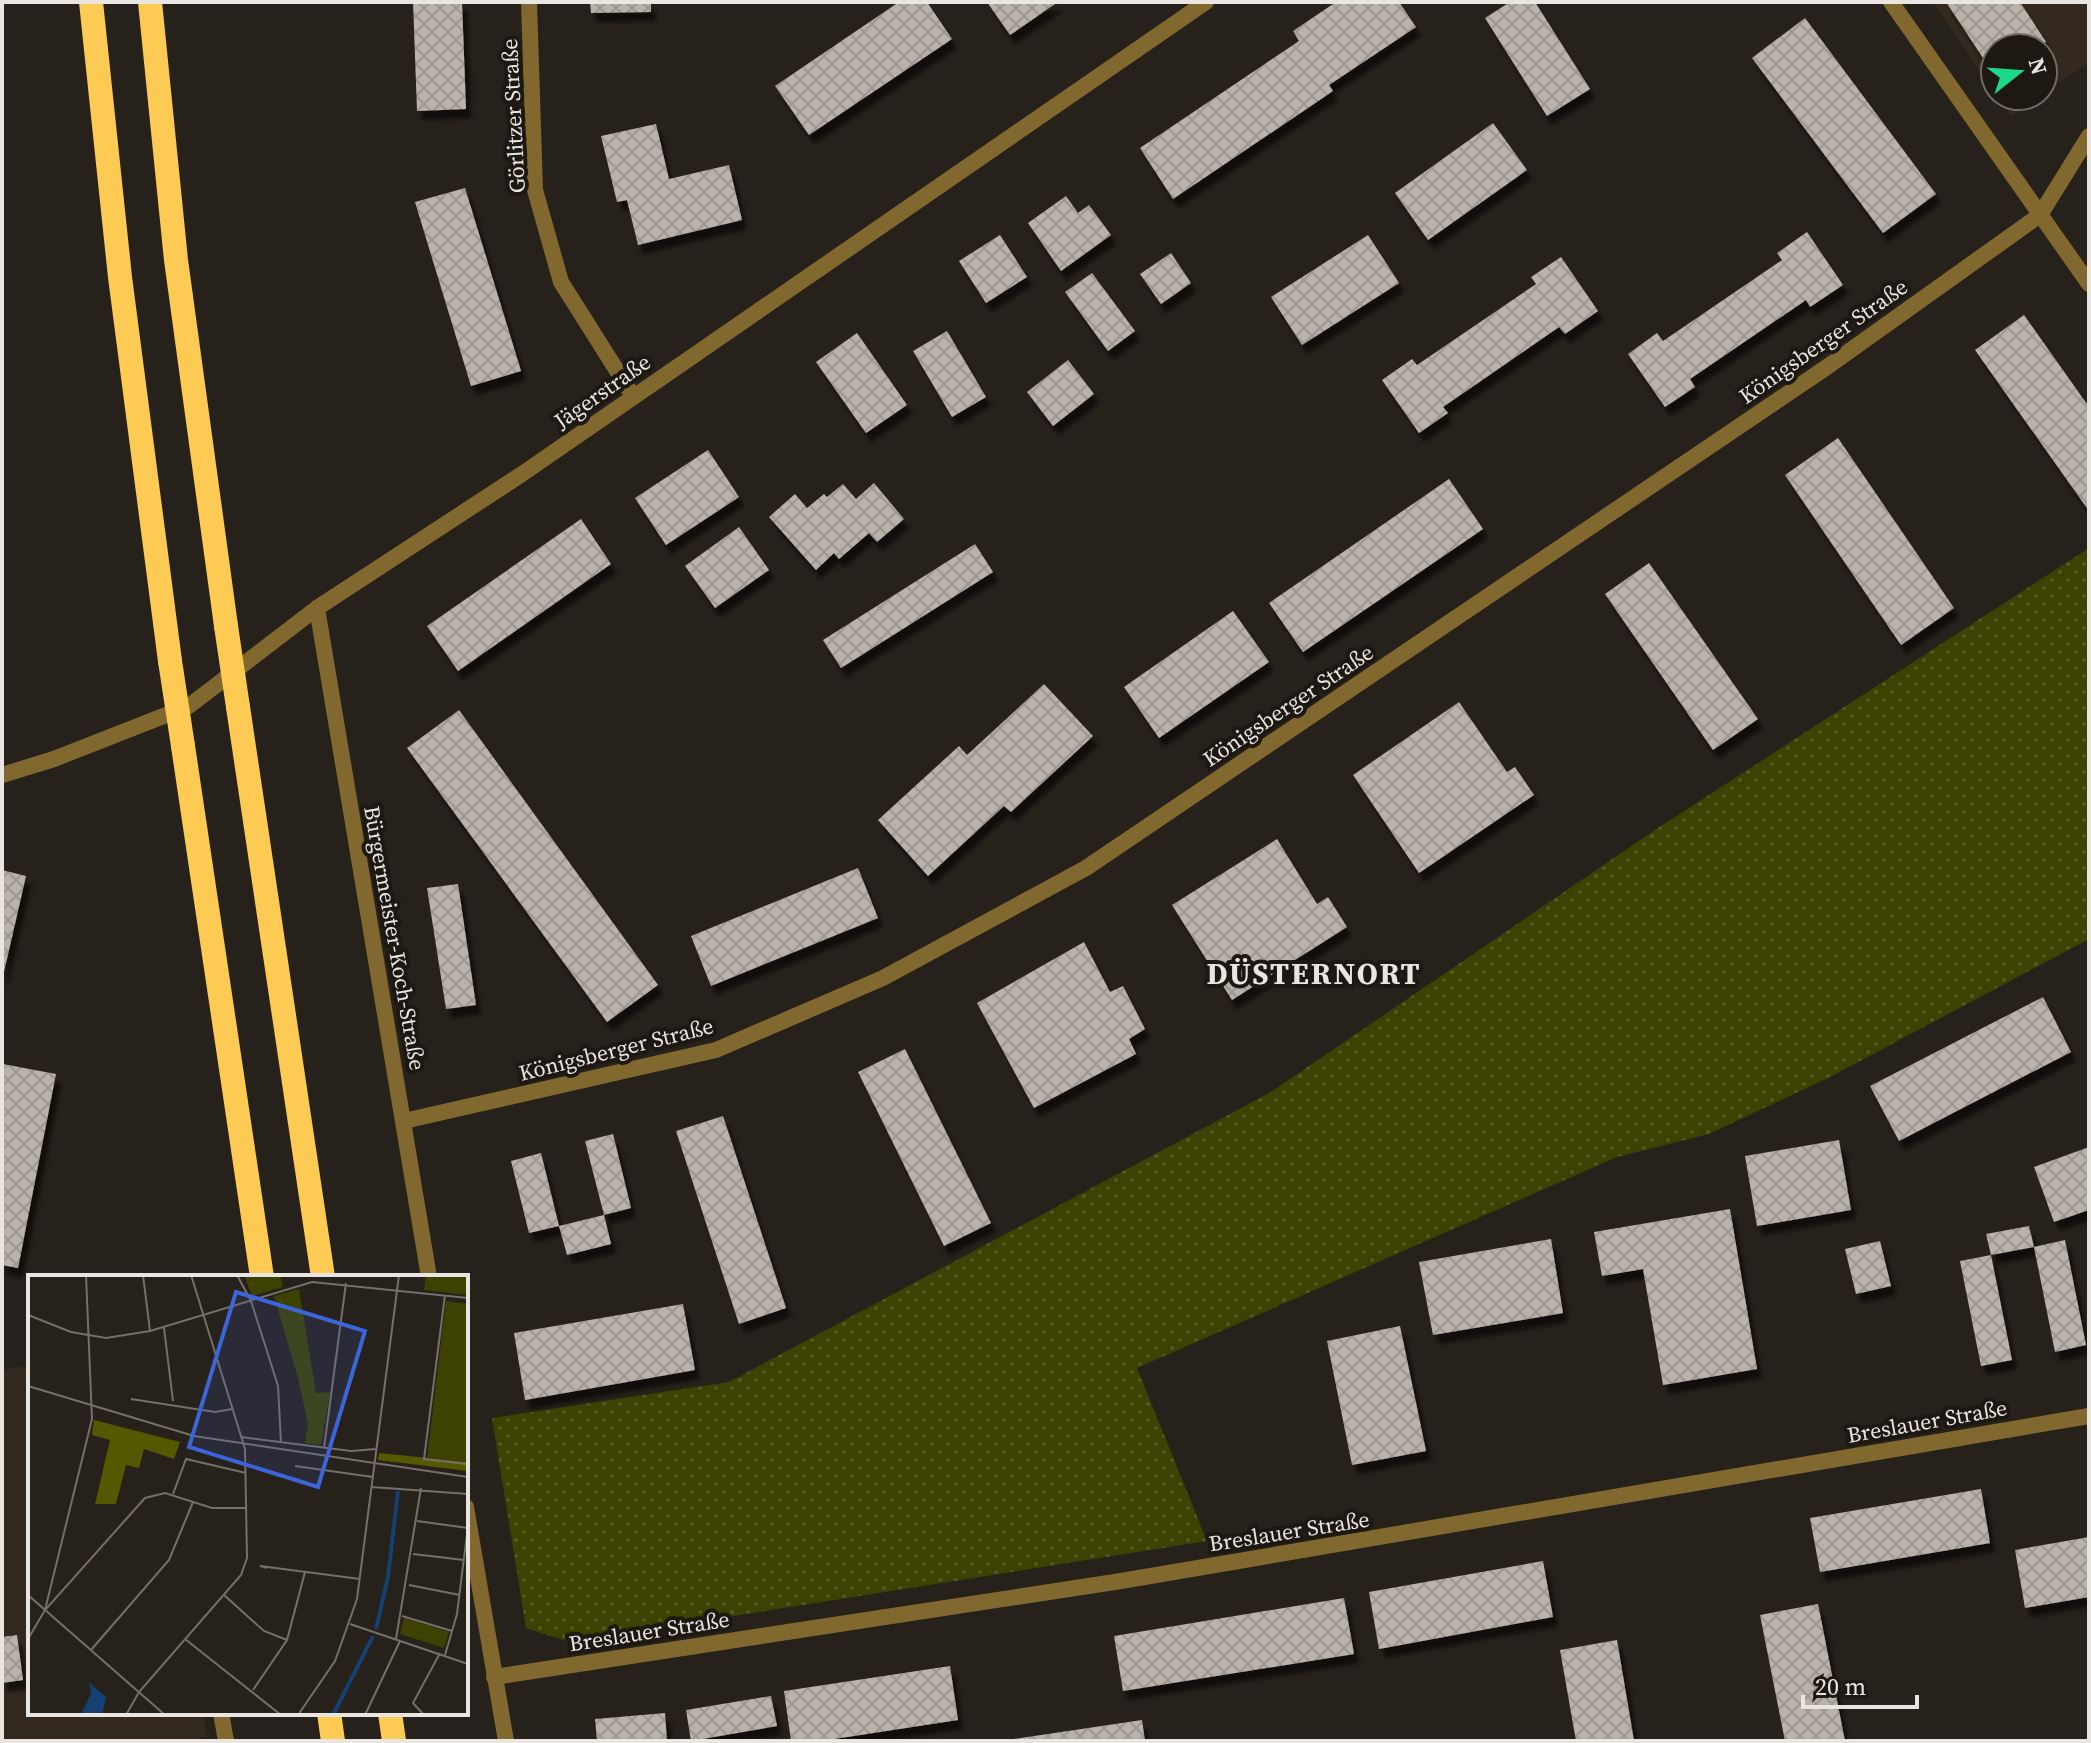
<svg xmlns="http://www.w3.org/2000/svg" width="2091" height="1743" viewBox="0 0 2091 1743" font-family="'Source Serif 4',serif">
<defs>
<pattern id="grass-dots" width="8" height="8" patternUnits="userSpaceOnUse" patternTransform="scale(2)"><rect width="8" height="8" fill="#3d4101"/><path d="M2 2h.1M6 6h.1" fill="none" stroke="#595c26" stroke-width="1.8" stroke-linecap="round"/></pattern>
<pattern id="building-cross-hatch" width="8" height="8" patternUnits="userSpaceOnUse" patternTransform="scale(2)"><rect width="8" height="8" fill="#b9b2aa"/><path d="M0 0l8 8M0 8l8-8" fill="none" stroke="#9c9790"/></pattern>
<filter id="shadow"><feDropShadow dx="5" dy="9" stdDeviation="2" flood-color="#0009"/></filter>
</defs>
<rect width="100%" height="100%" fill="#27211b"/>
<g fill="#33291e">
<path d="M 1932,2 L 2089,2 L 2089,63 L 2043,94 L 2043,48 L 1995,48 L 1995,92 Z"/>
<path d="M 1998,96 L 2041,96 L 2012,116 Z"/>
<path d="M 30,1365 L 30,1713 L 203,1713 L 207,1736 L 188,1741 L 2,1741 L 2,1370 Z"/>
</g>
<path fill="url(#grass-dots)" d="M 2089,548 L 2089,939 L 1832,1076 L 1709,1134 L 1617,1157 L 1137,1368 L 1207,1541 L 569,1642 L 526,1628 L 492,1418 L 729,1382 L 1271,1092 L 1652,832 Z"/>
<g fill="url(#building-cross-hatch)" filter="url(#shadow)">
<path d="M 413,2 L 462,2 L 466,109 L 417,111 Z"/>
<path d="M 590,2 L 651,2 L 651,12 L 591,13 Z"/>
<path d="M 899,2 L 927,2 L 952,39 L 809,135 L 775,86 Z"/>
<path d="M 987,2 L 1058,2 L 1010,35 Z"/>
<path d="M 1336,2 L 1399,2 L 1416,27 L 1329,85 L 1333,91 L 1173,199 L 1140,148 L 1299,41 L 1293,31 Z"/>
<path d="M 1510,2 L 1535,2 L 1590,89 L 1547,116 L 1485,18 Z"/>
<path d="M 1946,2 L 2020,2 L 2046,42 L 2037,48 L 1995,48 L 1995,76 Z"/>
<path d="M 1805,18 L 1936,194 L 1883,233 L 1752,58 Z"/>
<path d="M 1493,123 L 1527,170 L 1428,240 L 1395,193 Z"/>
<path d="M 656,124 L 669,179 L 729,165 L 742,220 L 638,245 L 627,200 L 617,202 L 601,136 Z"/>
<path d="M 465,188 L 521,371 L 471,386 L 415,202 Z"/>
<path d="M 1066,196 L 1078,213 L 1089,205 L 1111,235 L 1061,271 L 1028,223 Z"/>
<path d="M 1807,232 L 1843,285 L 1810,307 L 1806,300 L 1690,379 L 1695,387 L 1665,407 L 1628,354 L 1657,333 L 1663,341 L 1782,260 L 1777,253 Z"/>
<path d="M 1000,235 L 1027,277 L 986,303 L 959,261 Z"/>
<path d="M 1368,235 L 1399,283 L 1302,345 L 1271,297 Z"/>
<path d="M 1171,253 L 1191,283 L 1161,304 L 1140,274 Z"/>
<path d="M 1561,257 L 1598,311 L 1565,334 L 1559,327 L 1443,407 L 1448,413 L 1419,433 L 1382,380 L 1412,359 L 1417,365 L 1536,284 L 1531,277 Z"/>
<path d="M 1092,273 L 1135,331 L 1108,351 L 1065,292 Z"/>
<path d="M 2024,315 L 2089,407 L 2089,511 L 1975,350 Z"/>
<path d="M 947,331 L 986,397 L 952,417 L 913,351 Z"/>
<path d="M 857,333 L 907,405 L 866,433 L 816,362 Z"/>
<path d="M 1068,360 L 1094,394 L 1053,426 L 1027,392 Z"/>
<path d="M 1838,438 L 1954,608 L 1901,645 L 1785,475 Z"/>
<path d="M 708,450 L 739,497 L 666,545 L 635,498 Z"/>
<path d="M 1449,479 L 1483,529 L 1303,652 L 1269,603 Z"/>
<path d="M 874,483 L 904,519 L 877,542 L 869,533 L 839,559 L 834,553 L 816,570 L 769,517 L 795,494 L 807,508 L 824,494 L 827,497 L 843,484 L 856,499 Z"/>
<path d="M 581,519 L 611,564 L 458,671 L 427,626 Z"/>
<path d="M 739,527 L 769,570 L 715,608 L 685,566 Z"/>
<path d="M 975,544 L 993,572 L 841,668 L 823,640 Z"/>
<path d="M 1649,563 L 1758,719 L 1713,750 L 1605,594 Z"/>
<path d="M 1233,611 L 1269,662 L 1159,738 L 1124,687 Z"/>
<path d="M 1044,684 L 1093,736 L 1011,812 L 1004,806 L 928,876 L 878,820 L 959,746 L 967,755 Z"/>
<path d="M 1459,702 L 1507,772 L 1515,767 L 1534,795 L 1419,873 L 1353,775 Z"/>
<path d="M 459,710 L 658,985 L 607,1022 L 407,748 Z"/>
<path d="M 1277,839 L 1317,904 L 1328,897 L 1347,927 L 1232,1000 L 1172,905 Z"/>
<path d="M 858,868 L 878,918 L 711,986 L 691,936 Z"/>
<path d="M 2,870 L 26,876 L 3,976 L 2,975 Z"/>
<path d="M 458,884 L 476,1005 L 446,1009 L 427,888 Z"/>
<path d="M 1084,942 L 1110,992 L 1123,986 L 1145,1029 L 1129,1039 L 1136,1054 L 1034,1108 L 977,1003 Z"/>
<path d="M 2043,997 L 2071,1052 L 1899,1141 L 1870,1086 Z"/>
<path d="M 905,1049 L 991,1223 L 944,1246 L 858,1072 Z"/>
<path d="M 3,1064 L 56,1074 L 18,1268 L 2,1265 Z"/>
<path d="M 723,1116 L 786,1308 L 739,1324 L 676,1131 Z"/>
<path d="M 613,1134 L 631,1208 L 604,1215 L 585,1141 Z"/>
<path d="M 1839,1140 L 1851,1210 L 1757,1226 L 1745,1156 Z"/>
<path d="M 2089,1147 L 2089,1210 L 2054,1222 L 2034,1167 Z"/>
<path d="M 541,1153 L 559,1226 L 604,1215 L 611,1244 L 567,1255 L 559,1226 L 529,1233 L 511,1161 Z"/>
<path d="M 1730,1209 L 1757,1369 L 1663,1385 L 1643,1269 L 1602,1276 L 1594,1232 Z"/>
<path d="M 2029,1226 L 2034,1247 L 1991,1255 L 1986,1234 Z"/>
<path d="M 1551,1239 L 1563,1313 L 1433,1335 L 1419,1262 Z"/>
<path d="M 2065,1240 L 2086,1345 L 2055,1352 L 2034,1247 Z"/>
<path d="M 1880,1241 L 1891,1286 L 1856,1294 L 1845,1249 Z"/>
<path d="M 1991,1255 L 2012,1360 L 1981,1366 L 1960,1261 Z"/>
<path d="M 683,1304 L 695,1370 L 525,1400 L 514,1333 Z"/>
<path d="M 1400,1326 L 1426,1451 L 1352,1465 L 1327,1341 Z"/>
<path d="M 1981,1489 L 1990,1543 L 1820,1572 L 1810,1518 Z"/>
<path d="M 2089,1537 L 2089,1597 L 2025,1608 L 2015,1550 Z"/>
<path d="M 1543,1561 L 1553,1617 L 1379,1649 L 1369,1592 Z"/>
<path d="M 1344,1598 L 1354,1654 L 1123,1691 L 1114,1636 Z"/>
<path d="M 1818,1604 L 1845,1741 L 1785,1741 L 1760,1615 Z"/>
<path d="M 17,1635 L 23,1680 L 2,1683 L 2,1637 Z"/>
<path d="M 1617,1640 L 1634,1741 L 1576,1741 L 1560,1650 Z"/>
<path d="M 950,1666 L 958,1720 L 821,1741 L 791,1741 L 784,1691 Z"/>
<path d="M 771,1696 L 777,1726 L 691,1741 L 686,1710 Z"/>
<path d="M 665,1713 L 667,1741 L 597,1741 L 595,1719 Z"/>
<path d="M 1142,1720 L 1145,1741 L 1014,1741 L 1014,1739 Z"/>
</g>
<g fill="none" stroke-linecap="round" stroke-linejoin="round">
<g stroke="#80682e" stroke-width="16">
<path d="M 529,2 L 535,190 L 561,282 L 633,396"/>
<path d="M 1891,2 L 2089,284"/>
<path d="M 317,608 L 429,1277"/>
<path d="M 2,775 L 54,759 L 189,706 L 317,608 L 522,474 L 1206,2"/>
<path d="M 404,1121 L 716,1050 L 883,978 L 1086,868 L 1827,367 L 2040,215 L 2089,136"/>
<path d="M 466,1507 L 506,1741"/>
<path d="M 494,1677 L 1121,1581 L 2089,1416"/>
<path d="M 221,1713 L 226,1741"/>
</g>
<g stroke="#fdcb53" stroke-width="24">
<path d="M 91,2 L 120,277 L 170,661"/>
<path d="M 150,2 L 176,260 L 226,626"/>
<path d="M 238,707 L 323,1277"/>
<path d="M 183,746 L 262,1277"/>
<path d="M 329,1713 L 333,1741"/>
<path d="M 390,1713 L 394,1741"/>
</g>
<g stroke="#fdcb53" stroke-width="24">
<path d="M 226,626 L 238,707"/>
<path d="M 170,661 L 183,746"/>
</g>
</g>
<g text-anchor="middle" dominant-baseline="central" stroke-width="8" stroke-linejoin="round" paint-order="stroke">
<g font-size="22" fill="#e9e5e1" stroke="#1d1812">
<text transform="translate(513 116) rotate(-93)">Görlitzer Straße</text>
<text transform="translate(1823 341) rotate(-35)">Königsberger Straße</text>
<text transform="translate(602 391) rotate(-35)">Jägerstraße</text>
<text transform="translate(1288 705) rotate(-34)">Königsberger Straße</text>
<text transform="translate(395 938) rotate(80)">Bürgermeister-Koch-Straße</text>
<text transform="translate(616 1049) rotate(-14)">Königsberger Straße</text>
<text transform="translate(1927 1421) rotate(-10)">Breslauer Straße</text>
<text transform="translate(1289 1531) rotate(-9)">Breslauer Straße</text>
<text transform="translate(649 1631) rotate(-9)">Breslauer Straße</text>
</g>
<g font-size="30" font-weight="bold" letter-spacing="2" fill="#e9e5e1" stroke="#1d1812">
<text x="1314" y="973">DÜSTERNORT</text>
</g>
</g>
<g transform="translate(28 1275)">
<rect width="440" height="440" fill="#27211b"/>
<path d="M 271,14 L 288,118 L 302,117 L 293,170 L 277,168 L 280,149 L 270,103 L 246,21 ZM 376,343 L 421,357 L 416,373 L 372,359 Z" fill="#3d4101"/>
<path d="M 66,145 L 152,167 L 146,184 L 116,174 L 111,193 L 98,190 L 88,229 L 67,229 L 82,165 L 64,160 ZM 351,178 L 440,187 L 440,196 L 350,185 Z" fill="#535801"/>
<path d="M 418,26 L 440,29 L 440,187 L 399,183 Z" fill="#3d4101"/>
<path d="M 216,0 L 252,0 L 255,12 L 224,21 ZM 398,0 L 440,0 L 440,20 L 396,15 Z" fill="#3d4101"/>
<path d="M 61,407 L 78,422 L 74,440 L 53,440 L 63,418 Z" fill="#144072"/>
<path fill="none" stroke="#144072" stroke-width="4" d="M 348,354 L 360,302 L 370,216M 305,440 L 345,361"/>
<path fill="none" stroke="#756f6a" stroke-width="2" d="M 115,0 L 122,56M 209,0 L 223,26 L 250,111 L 253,168M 417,20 L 396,184 L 440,189M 0,40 L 43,57 L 78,63 L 122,56 L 284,7 L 440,23M 136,53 L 145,126M 0,111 L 166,161 L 440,202M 103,124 L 187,137 L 204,134M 213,162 L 323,176 L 348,174M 296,173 L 318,8M 267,191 L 345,202M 344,212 L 440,219M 145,219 L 158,184 L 218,198M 389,246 L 440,253M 385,279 L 436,285M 239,293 L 232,291 L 332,304M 381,310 L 432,320M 0,320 L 137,440M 196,320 L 236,356 L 259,365M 17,335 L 64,144 L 58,0M 374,341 L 424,356M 322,349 L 440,389M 0,364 L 17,335 L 117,223 L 137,218 L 184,233 L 219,233M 157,364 L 253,440M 368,364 L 393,213M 63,375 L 141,285 L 165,227M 417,380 L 429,339 L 440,251M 225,415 L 259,365 L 277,297M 98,440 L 111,417 L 213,300 L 219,283 L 217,174 L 163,0M 270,440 L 307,386 L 329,324 L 371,0M 337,440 L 372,366M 396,440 L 385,428 L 412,378"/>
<path fill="#3c65d9" fill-opacity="0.15" stroke="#3c65d9" stroke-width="4" d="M 208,17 L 337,56 L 290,212 L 161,172 Z"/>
<rect width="440" height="440" fill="none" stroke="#e9e5e1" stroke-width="4"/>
</g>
<rect width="2091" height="1743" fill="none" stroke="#e9e5e1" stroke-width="8"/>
<g transform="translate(2019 72) rotate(73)"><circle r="38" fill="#1d1812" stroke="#6f6a65" stroke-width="2"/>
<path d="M0-6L14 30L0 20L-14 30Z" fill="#1bd988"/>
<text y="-12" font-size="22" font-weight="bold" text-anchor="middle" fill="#e9e5e1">N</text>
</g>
<path d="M1803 1695v12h114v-12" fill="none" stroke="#e9e5e1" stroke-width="4"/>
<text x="1815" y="1695" font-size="24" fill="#e9e5e1" stroke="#1d1812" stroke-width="6" paint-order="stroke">20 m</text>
</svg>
